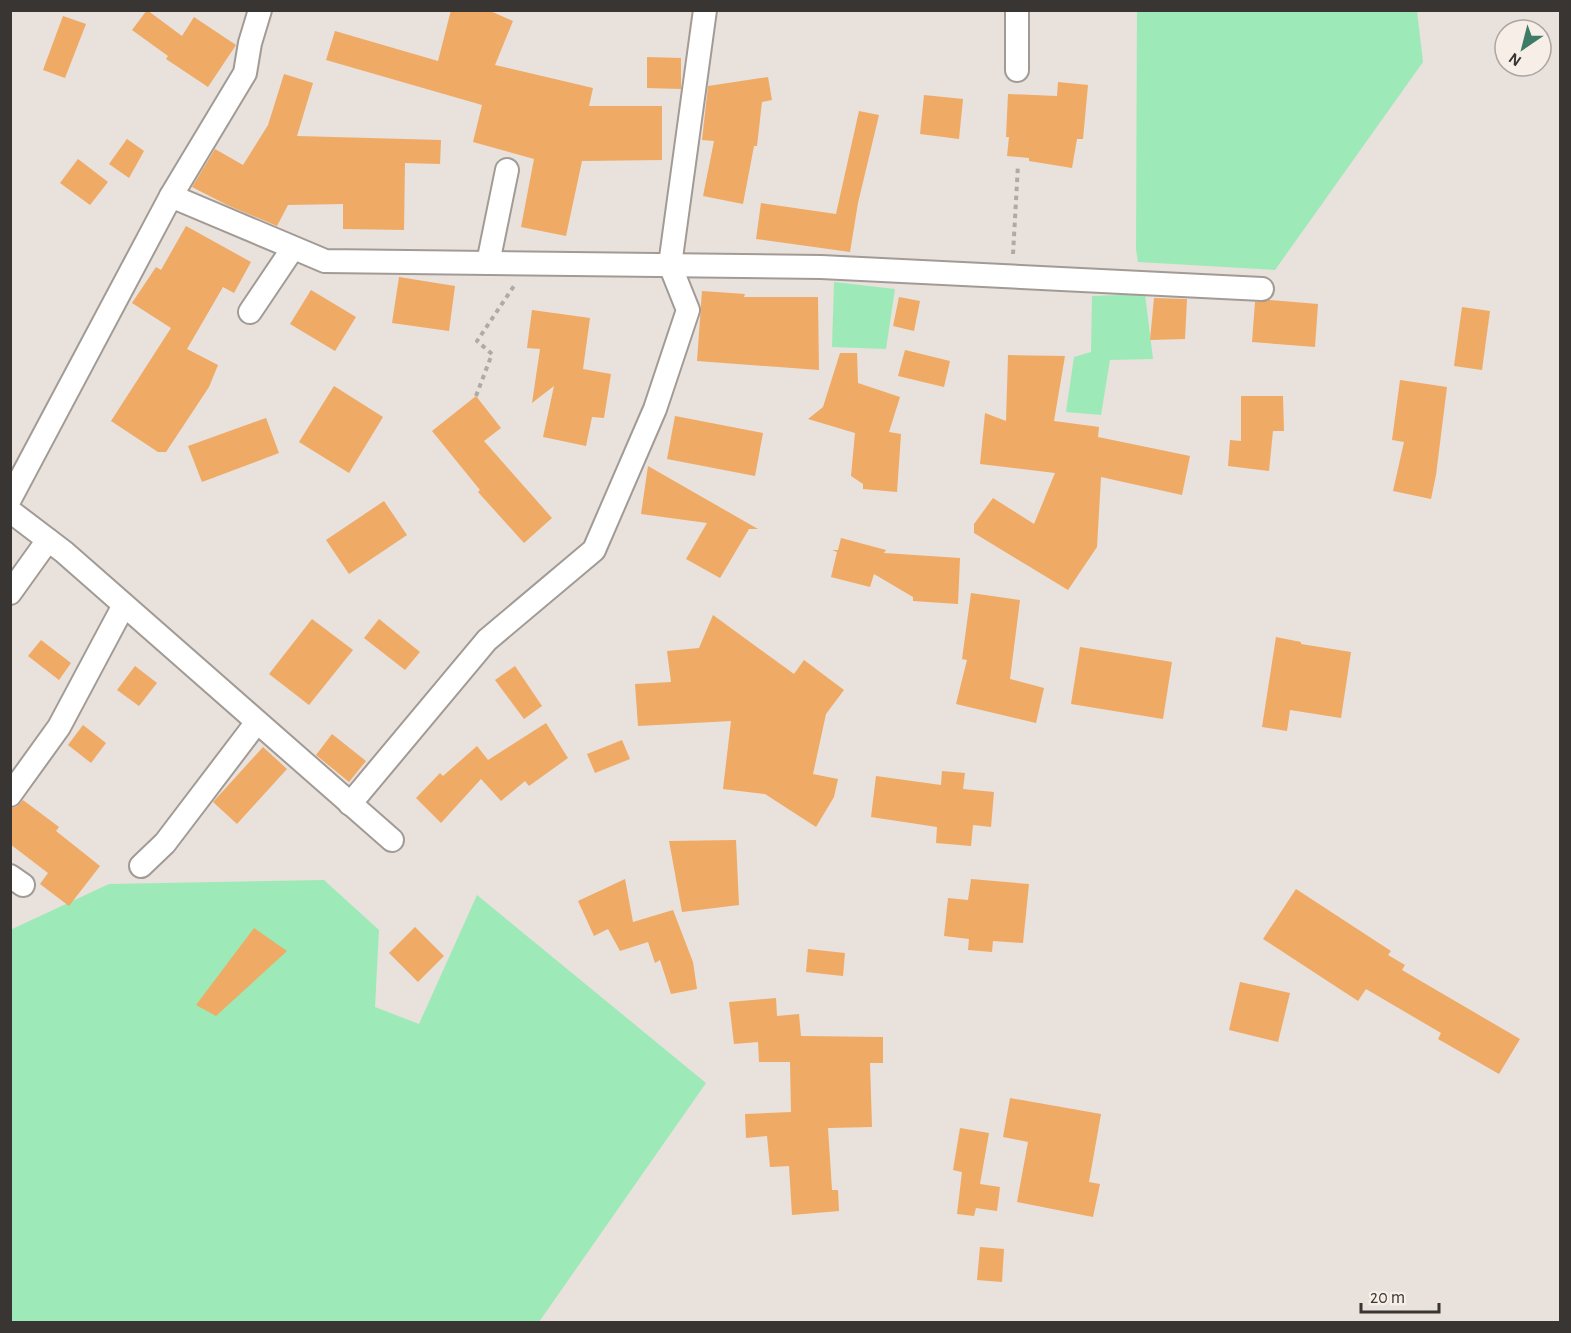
<svg xmlns="http://www.w3.org/2000/svg" width="1571" height="1333" viewBox="0 0 1571 1333" font-family="'Alegreya Sans',sans-serif">
<rect width="100%" height="100%" fill="#e9e1db"/>
<g fill="#9deab8">
<path d="M 1137,11 L 1417,11 L 1423,62 L 1275,270 L 1138,262 L 1136,249 Z"/>
<path d="M 834,282 L 895,289 L 886,349 L 832,347 Z"/>
<path d="M 1145,294 L 1153,359 L 1110,360 L 1101,415 L 1066,412 L 1074,357 L 1091,352 L 1092,296 Z"/>
<path d="M 324,880 L 379,930 L 375,1007 L 419,1024 L 477,895 L 706,1083 L 539,1322 L 11,1322 L 10,930 L 109,884 Z"/>
</g>
<g fill="#efaa65">
<path d="M 147,10 L 182,36 L 194,17 L 236,45 L 208,87 L 166,59 L 168,56 L 132,30 Z"/>
<path d="M 451,10 L 488,10 L 513,21 L 495,65 L 593,88 L 589,106 L 662,106 L 662,160 L 582,161 L 566,236 L 521,227 L 534,159 L 473,142 L 482,105 L 326,60 L 335,31 L 438,61 Z"/>
<path d="M 63,16 L 86,24 L 65,78 L 43,70 Z"/>
<path d="M 647,57 L 681,58 L 681,89 L 647,88 Z"/>
<path d="M 284,74 L 313,83 L 297,136 L 441,140 L 440,164 L 405,163 L 404,230 L 343,229 L 343,204 L 288,205 L 277,226 L 227,205 L 192,187 L 215,149 L 243,165 L 268,125 Z"/>
<path d="M 768,77 L 772,100 L 762,102 L 757,146 L 754,146 L 743,204 L 703,196 L 714,141 L 702,140 L 708,86 Z"/>
<path d="M 1058,82 L 1088,85 L 1083,139 L 1077,139 L 1072,168 L 1029,161 L 1029,158 L 1007,156 L 1009,137 L 1006,137 L 1008,94 L 1057,96 Z"/>
<path d="M 924,95 L 963,99 L 959,139 L 920,134 Z"/>
<path d="M 859,111 L 879,115 L 858,203 L 850,252 L 756,239 L 761,203 L 836,214 Z"/>
<path d="M 127,139 L 144,151 L 129,178 L 109,164 Z"/>
<path d="M 78,159 L 108,182 L 90,205 L 60,183 Z"/>
<path d="M 186,226 L 251,262 L 234,293 L 223,287 L 187,349 L 218,365 L 209,387 L 166,452 L 158,452 L 111,421 L 171,328 L 132,303 L 156,267 L 161,270 Z"/>
<path d="M 399,277 L 455,286 L 449,331 L 392,323 Z"/>
<path d="M 311,290 L 356,317 L 335,351 L 290,324 Z"/>
<path d="M 702,291 L 745,294 L 744,297 L 818,297 L 819,370 L 697,361 Z"/>
<path d="M 899,297 L 920,301 L 914,331 L 893,326 Z"/>
<path d="M 1154,298 L 1187,299 L 1185,339 L 1150,340 Z"/>
<path d="M 1269,300 L 1318,304 L 1315,347 L 1252,342 L 1255,302 Z"/>
<path d="M 1462,307 L 1490,311 L 1482,370 L 1454,366 Z"/>
<path d="M 532,310 L 590,318 L 583,369 L 611,374 L 604,418 L 592,417 L 586,446 L 543,437 L 554,386 L 532,403 L 540,349 L 527,348 Z"/>
<path d="M 905,350 L 950,361 L 944,387 L 898,376 Z"/>
<path d="M 840,353 L 857,353 L 858,383 L 900,397 L 889,432 L 901,434 L 897,492 L 863,489 L 863,484 L 851,476 L 855,433 L 808,419 L 823,407 Z"/>
<path d="M 1008,355 L 1065,356 L 1054,421 L 1099,427 L 1098,437 L 1190,456 L 1182,495 L 1101,477 L 1097,547 L 1068,590 L 974,533 L 974,524 L 993,498 L 1034,524 L 1055,473 L 980,464 L 985,413 L 1006,421 Z"/>
<path d="M 1400,380 L 1447,387 L 1436,475 L 1431,499 L 1393,491 L 1404,442 L 1392,440 Z"/>
<path d="M 334,386 L 383,417 L 349,473 L 299,442 Z"/>
<path d="M 476,396 L 501,428 L 484,441 L 552,518 L 524,543 L 478,492 L 480,490 L 432,431 Z"/>
<path d="M 1241,396 L 1283,396 L 1284,431 L 1273,431 L 1269,471 L 1228,466 L 1230,440 L 1241,441 Z"/>
<path d="M 675,416 L 763,433 L 755,476 L 667,459 Z"/>
<path d="M 266,418 L 279,453 L 202,482 L 188,446 Z"/>
<path d="M 648,466 L 758,529 L 749,529 L 720,578 L 686,559 L 707,523 L 641,514 Z"/>
<path d="M 384,501 L 407,535 L 349,574 L 326,540 Z"/>
<path d="M 841,538 L 886,550 L 884,553 L 960,558 L 958,604 L 913,601 L 913,597 L 874,574 L 870,587 L 831,577 L 837,552 L 832,550 L 838,550 Z"/>
<path d="M 971,593 L 1020,600 L 1010,679 L 1044,688 L 1036,723 L 956,704 L 967,660 L 962,659 Z"/>
<path d="M 713,615 L 794,674 L 804,660 L 844,690 L 826,714 L 813,774 L 838,779 L 834,797 L 816,827 L 765,794 L 723,789 L 731,721 L 638,726 L 635,684 L 671,682 L 667,651 L 699,648 Z"/>
<path d="M 312,619 L 353,650 L 309,705 L 269,674 Z"/>
<path d="M 379,619 L 420,652 L 405,670 L 364,638 Z"/>
<path d="M 1276,637 L 1301,642 L 1301,644 L 1351,652 L 1341,718 L 1290,710 L 1287,731 L 1262,727 Z"/>
<path d="M 41,640 L 71,663 L 59,680 L 28,656 Z"/>
<path d="M 1080,647 L 1172,662 L 1163,719 L 1071,704 Z"/>
<path d="M 135,666 L 157,683 L 139,706 L 117,690 Z"/>
<path d="M 515,666 L 542,706 L 524,719 L 495,680 Z"/>
<path d="M 546,723 L 568,758 L 529,786 L 525,781 L 501,801 L 481,779 L 441,823 L 416,798 L 440,773 L 443,776 L 477,746 L 488,760 Z"/>
<path d="M 83,725 L 106,743 L 91,763 L 68,745 Z"/>
<path d="M 332,734 L 366,761 L 349,782 L 316,755 Z"/>
<path d="M 622,740 L 630,759 L 595,773 L 587,754 Z"/>
<path d="M 263,747 L 287,769 L 237,824 L 213,802 Z"/>
<path d="M 942,771 L 965,773 L 963,789 L 994,792 L 991,827 L 973,825 L 971,846 L 936,843 L 937,827 L 871,817 L 876,776 L 941,785 Z"/>
<path d="M 23,800 L 59,827 L 56,831 L 100,866 L 69,906 L 40,884 L 48,873 L 10,844 L 10,808 L 16,807 Z"/>
<path d="M 736,840 L 739,905 L 682,912 L 669,841 Z"/>
<path d="M 625,879 L 633,922 L 673,910 L 693,962 L 697,989 L 671,994 L 660,960 L 655,963 L 648,942 L 620,951 L 608,929 L 594,936 L 578,901 Z"/>
<path d="M 971,879 L 1029,884 L 1023,943 L 993,941 L 992,952 L 968,950 L 969,939 L 944,936 L 948,898 L 968,900 Z"/>
<path d="M 1296,889 L 1391,951 L 1388,955 L 1405,965 L 1402,970 L 1520,1039 L 1499,1074 L 1438,1039 L 1441,1033 L 1366,989 L 1358,1001 L 1263,939 Z"/>
<path d="M 415,927 L 444,956 L 418,982 L 389,953 Z"/>
<path d="M 254,928 L 287,951 L 216,1016 L 196,1005 Z"/>
<path d="M 808,949 L 845,953 L 843,976 L 806,972 Z"/>
<path d="M 1240,982 L 1290,993 L 1278,1042 L 1229,1030 Z"/>
<path d="M 776,998 L 777,1016 L 799,1014 L 801,1036 L 883,1037 L 883,1063 L 870,1063 L 872,1127 L 828,1128 L 832,1190 L 838,1190 L 839,1211 L 792,1215 L 789,1166 L 770,1167 L 767,1136 L 746,1138 L 745,1114 L 791,1112 L 790,1062 L 759,1062 L 758,1042 L 734,1044 L 729,1002 Z"/>
<path d="M 1010,1098 L 1101,1114 L 1089,1182 L 1100,1184 L 1093,1217 L 1017,1202 L 1028,1142 L 1003,1137 Z"/>
<path d="M 960,1128 L 989,1133 L 980,1184 L 1000,1187 L 997,1211 L 976,1208 L 974,1216 L 957,1214 L 962,1172 L 953,1170 Z"/>
<path d="M 980,1247 L 1004,1249 L 1002,1282 L 977,1280 Z"/>
</g>
<g fill="none" stroke-linecap="round" stroke-linejoin="round">
<g stroke="#a29b95" stroke-width="26">
<g id="street">
<path d="M 1017,70 L 1017,10"/>
<path d="M 171,196 L 325,261 L 821,267 L 1262,289"/>
<path d="M 488,263 L 507,170"/>
<path d="M 250,312 L 293,248"/>
<path d="M 10,499 L 171,196 L 245,73 L 250,43 L 260,10"/>
<path d="M 10,511 L 64,552 L 392,840"/>
<path d="M 10,593 L 48,540"/>
<path d="M 10,795 L 59,727 L 124,605"/>
<path d="M 350,804 L 487,640 L 594,550 L 655,409 L 688,310 L 670,265 L 705,10"/>
<path d="M 141,866 L 165,843 L 257,722"/>
<path d="M 10,876 L 23,885"/>
</g>
</g>
<g stroke="#b0aaa5" stroke-width="4" stroke-dasharray="4.5 4.5" stroke-linecap="butt">
<path d="M 1013,254 L 1018,165"/>
<path d="M 476,396 L 492,354 L 477,341 L 514,286"/>
</g>
<use href="#street" stroke="#fff" stroke-width="22"/>
</g>
<rect width="1571" height="1333" fill="none" stroke="#383532" stroke-width="24"/>
<g transform="translate(1523 48) rotate(215)"><circle r="28" fill="#f7eee8" stroke="#aba49f" stroke-width="1.5"/>
<path d="M0-4.5L10 22L0 15L-10 22Z" fill="#3e7c68"/>
<text y="-9" font-size="16" font-weight="bold" text-anchor="middle" fill="#383532">N</text>
</g>
<path d="M1361 1303v9h78v-9" fill="none" stroke="#383532" stroke-width="3"/>
<text x="1370" y="1303" font-size="18" fill="#383532" stroke="#f7eee8" stroke-width="4.5" paint-order="stroke">20 m</text>
</svg>
